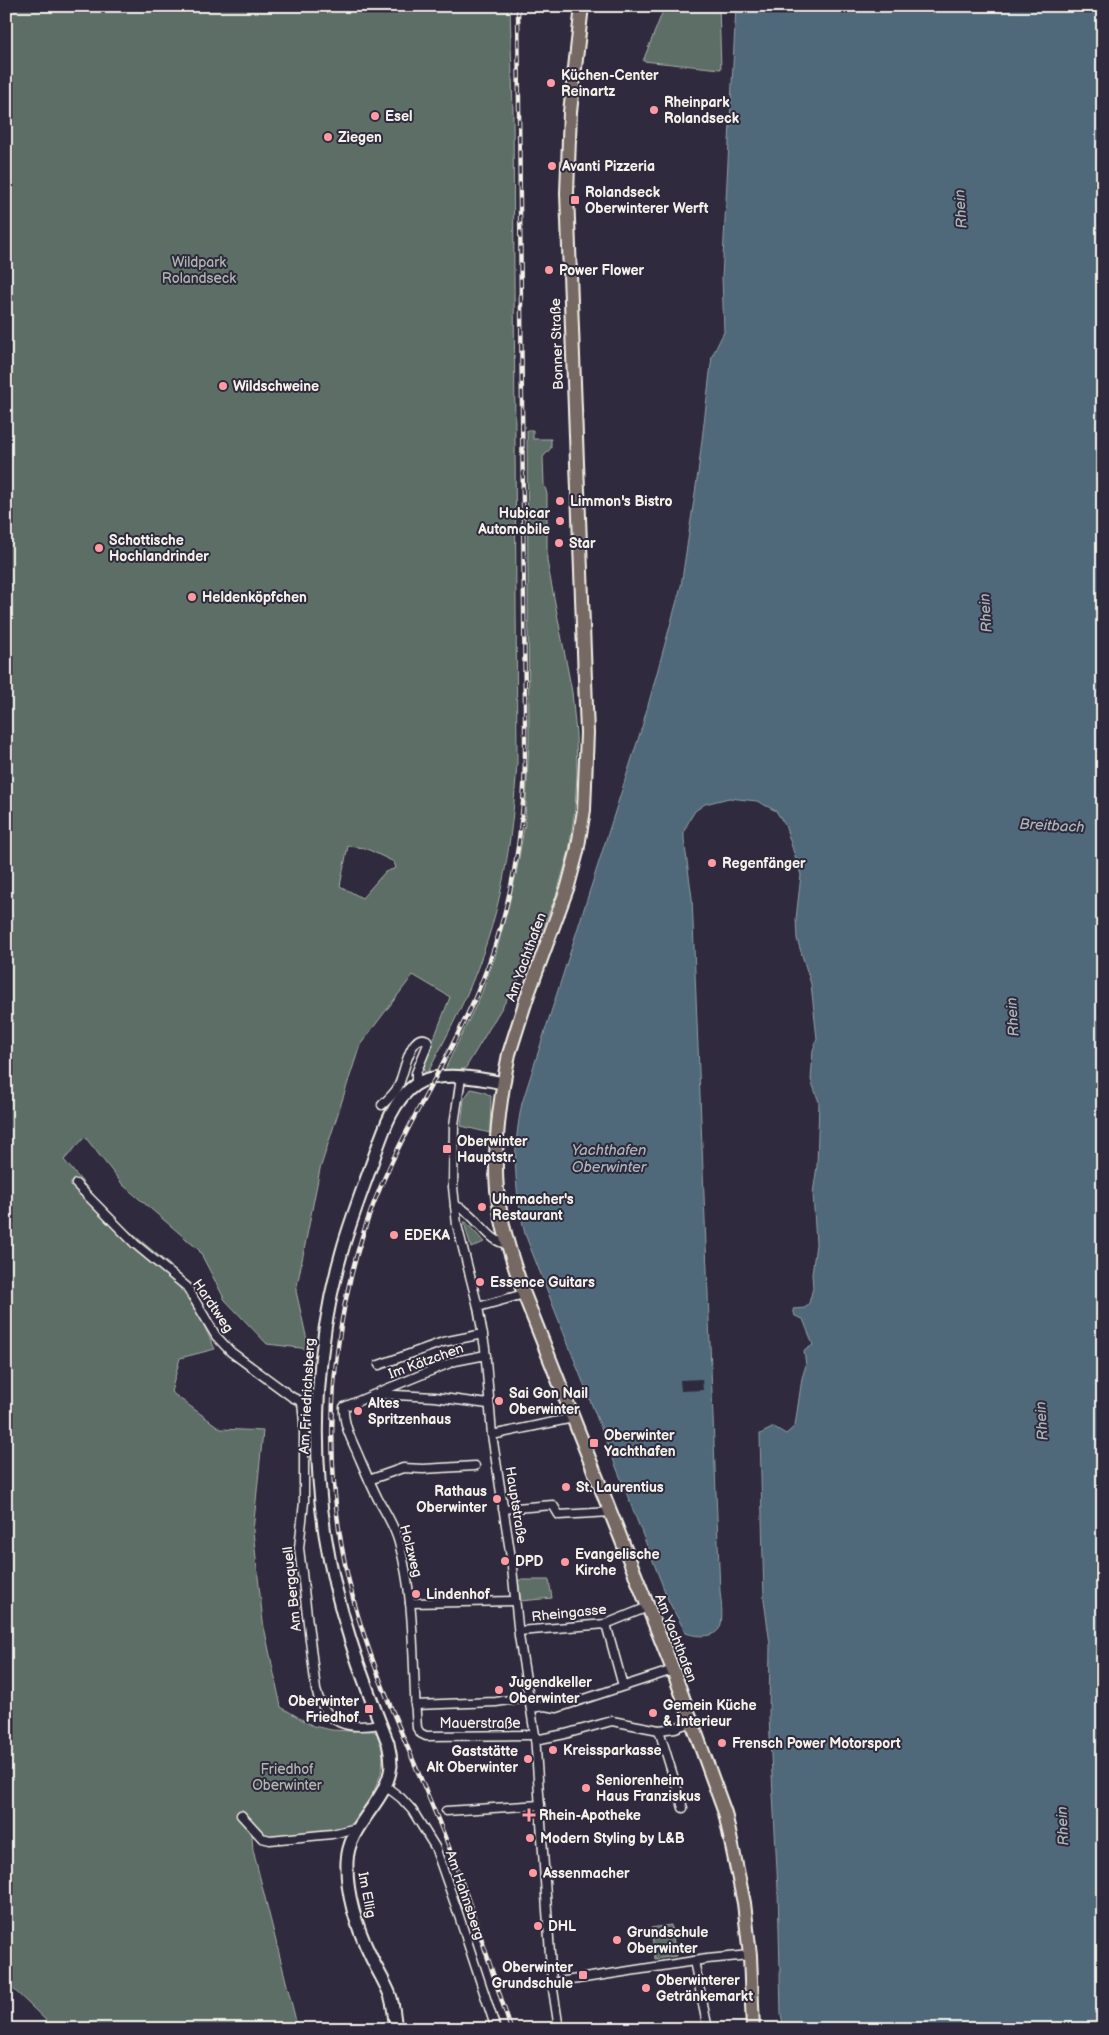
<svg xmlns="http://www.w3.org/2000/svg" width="1109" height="2035" viewBox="0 0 1109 2035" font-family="'Balsamiq Sans',sans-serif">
<rect width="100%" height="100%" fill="#2f2a3d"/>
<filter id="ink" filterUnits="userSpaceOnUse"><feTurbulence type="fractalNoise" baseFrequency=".02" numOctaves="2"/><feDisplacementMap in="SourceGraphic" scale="10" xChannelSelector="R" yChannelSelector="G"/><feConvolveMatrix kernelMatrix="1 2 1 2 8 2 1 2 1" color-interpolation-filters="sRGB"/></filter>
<g filter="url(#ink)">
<g fill="#5b6e66" stroke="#a8b0a7" fill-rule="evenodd">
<path d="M 6,6 L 510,6 L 513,111 L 517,763 C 513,828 505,892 483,953 C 469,995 448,1034 427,1074 L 423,1070 L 423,1067 L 450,997 L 413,975 L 360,1045 L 320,1169 L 296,1291 L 309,1349 L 267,1344 L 225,1300 L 199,1250 L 123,1185 L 85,1137 L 64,1160 L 110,1215 L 171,1266 L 181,1290 L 197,1311 L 215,1349 L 180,1358 L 171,1392 L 221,1429 L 263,1431 L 253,1531 L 263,1622 L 281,1707 L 313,1726 L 332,1730 L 350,1731 L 368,1729 L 379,1734 C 388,1766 380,1782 363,1809 C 359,1816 355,1823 348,1826 C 327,1836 292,1835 268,1837 L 262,1831 L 252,1837 L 253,1850 L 298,2029 L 55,2029 L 6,1982 ZM 348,846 L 365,848 L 394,862 L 396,868 L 385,872 L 362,898 L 340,886 Z"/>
<path d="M 665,6 L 719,6 L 721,69 L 643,61 Z"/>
<path d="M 527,430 L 533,430 L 533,439 L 551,439 L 551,448 L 543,457 L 544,484 L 547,494 L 547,561 L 572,692 L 576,734 L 577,774 L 575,808 L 569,851 L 557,893 L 528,964 L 465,1069 L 444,1071 L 480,997 L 495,957 L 516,875 L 525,823 L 529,741 Z"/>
<path d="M 471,1089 L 484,1092 L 491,1096 L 490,1133 L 461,1126 L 464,1099 Z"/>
<path d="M 464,1222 L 466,1222 L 484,1242 L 471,1248 Z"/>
<path d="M 518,1580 L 549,1580 L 552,1598 L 521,1601 Z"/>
<path d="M 671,1925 L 676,1956 L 655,1959 L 651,1928 Z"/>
</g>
<path fill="#50697a" stroke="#929fa6" d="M 736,6 L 1103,6 L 1103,2029 L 784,2029 L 781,2014 L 778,1889 L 769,1717 L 770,1644 L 764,1600 L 760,1434 L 774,1427 L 786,1434 L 795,1426 L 802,1378 L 806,1365 L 804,1351 L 813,1345 L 803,1319 L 795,1316 L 793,1309 L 805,1308 L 809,1303 L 813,1288 L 812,1274 L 816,1244 L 813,1193 L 817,1166 L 819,1102 L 811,1080 L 813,1050 L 817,1039 L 811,984 L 797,939 L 796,919 L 801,875 L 785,825 L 776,811 L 757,801 L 729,798 L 705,804 L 695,811 L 690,819 L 684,831 L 684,839 L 692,898 L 720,1591 C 721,1601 723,1614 721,1624 C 718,1639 696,1637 686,1633 L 669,1602 L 525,1234 C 514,1186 512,1152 522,1103 L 642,727 L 681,586 L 698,473 L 712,356 L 724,332 L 722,278 Z"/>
<path fill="#2f2a3d" d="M 702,1379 L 703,1390 L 681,1391 L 680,1380 Z"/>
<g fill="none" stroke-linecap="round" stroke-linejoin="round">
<g stroke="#f4f1e8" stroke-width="11">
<g id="street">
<path d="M 461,1077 L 454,1125 L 453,1187 L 457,1225 L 478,1307 L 485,1348 L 492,1435 L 511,1558 L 519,1636 L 535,1735 L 552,1983 L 559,2029"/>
<path d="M 382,1105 C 387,1100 394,1094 398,1087 C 404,1075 410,1031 427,1040 L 428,1044 L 416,1073 L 416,1084"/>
<path d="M 76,1184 L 135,1244 L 187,1287 L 216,1336 L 231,1352 L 292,1397 L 302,1402 L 318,1405"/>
<path d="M 455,1206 C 474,1210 491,1246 507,1243"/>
<path d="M 478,1307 L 524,1294"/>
<path d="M 379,1365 L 443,1342 L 483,1334"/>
<path d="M 379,1392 L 455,1361 L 486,1355"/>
<path d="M 302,1402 L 304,1423 L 304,1502 L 299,1548 L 316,1690 C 326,1725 348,1730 380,1724"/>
<path d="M 488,1404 L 435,1397 L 375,1394 L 344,1407 C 343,1422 350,1437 356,1450 C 363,1466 370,1483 378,1499 C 386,1513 395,1527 399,1543 C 416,1602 412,1667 417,1728 L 420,1733 L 426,1736 L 535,1735"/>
<path d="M 492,1435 L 573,1418"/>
<path d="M 369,1480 L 403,1468 L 423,1469 L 475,1466"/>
<path d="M 503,1509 L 553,1505 L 559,1515 L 611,1512"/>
<path d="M 410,1603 L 515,1601"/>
<path d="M 606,1624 L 623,1686"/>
<path d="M 519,1631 L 606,1624 L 648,1607"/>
<path d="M 415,1705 L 496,1702 L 529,1697"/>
<path d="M 531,1708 L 544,1706 L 557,1708 L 673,1670"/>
<path d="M 659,1730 L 683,1808"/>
<path d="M 535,1740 L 565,1734 L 612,1721 L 659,1730 L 675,1728 L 691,1722"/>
<path d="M 384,1785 L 401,1798 L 412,1810 L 435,1847 L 455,1904 L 496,2029"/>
<path d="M 446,1811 L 540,1805"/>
<path d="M 241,1815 L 262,1838 L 270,1840 L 332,1834 L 357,1828"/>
<path d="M 694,1961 L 708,2029"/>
<path d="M 552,1983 L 707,1959 L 750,1955"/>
</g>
</g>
<g stroke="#f4f1e8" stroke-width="15">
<path id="secondary" d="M 396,2029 C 394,2017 394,2006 390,1995 C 385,1982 377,1970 371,1957 C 357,1928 346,1895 347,1862 C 348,1824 387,1803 391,1766 C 391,1758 390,1751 388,1743 C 361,1675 336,1607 325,1534 C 311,1441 316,1342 342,1251 C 350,1222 361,1194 371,1166 C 381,1139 390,1102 415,1085 C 437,1070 479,1078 503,1083"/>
</g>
<g stroke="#f4f1e8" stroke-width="16">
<path id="primary" d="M 582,6 L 570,112 L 567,193 L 587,733 L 584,810 L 577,852 L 568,886 L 527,997 L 509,1054 C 500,1098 493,1145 497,1190 C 501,1226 512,1260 524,1294 L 673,1670 L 725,1813 L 744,1903 L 750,1955 L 753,2029"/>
</g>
<use href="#street" stroke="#2f2a3d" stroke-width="8"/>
<use href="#secondary" stroke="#2f2a3d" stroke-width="11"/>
<use href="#primary" stroke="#766964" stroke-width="12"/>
<g stroke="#f4f1e8" stroke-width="4.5">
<path id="rail" d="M 511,2029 C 490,1965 470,1900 445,1837 C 416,1764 381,1692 358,1616 C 322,1495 324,1358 362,1237 C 388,1152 439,1079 475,998 C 499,943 515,882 521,823 C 526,784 525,744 525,704 L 518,6"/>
</g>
<use href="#rail" stroke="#2f2a3d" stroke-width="2.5" stroke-dasharray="8" stroke-linecap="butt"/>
</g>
</g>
<g fill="#ff9aa2" stroke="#2f2a3d" stroke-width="2">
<circle cx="551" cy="83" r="5"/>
<circle cx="654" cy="110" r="5"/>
<circle cx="375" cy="116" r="5"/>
<circle cx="328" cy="137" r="5"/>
<circle cx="552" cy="166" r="5"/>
<rect x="570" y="195" width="10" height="10" rx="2.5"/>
<circle cx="549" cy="270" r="5"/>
<circle cx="223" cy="386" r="5"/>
<circle cx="560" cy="501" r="5"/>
<circle cx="560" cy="521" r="5"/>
<circle cx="559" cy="543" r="5"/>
<circle cx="99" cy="548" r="5"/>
<circle cx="192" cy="597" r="5"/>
<circle cx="712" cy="863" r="5"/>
<rect x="442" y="1144" width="10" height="10" rx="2.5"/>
<circle cx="482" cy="1207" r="5"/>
<circle cx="394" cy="1235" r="5"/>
<circle cx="480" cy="1282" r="5"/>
<circle cx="499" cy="1401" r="5"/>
<circle cx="358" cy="1411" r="5"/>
<rect x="589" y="1438" width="10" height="10" rx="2.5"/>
<circle cx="566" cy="1487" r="5"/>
<circle cx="497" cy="1499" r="5"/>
<circle cx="505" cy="1561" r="5"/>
<circle cx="565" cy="1562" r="5"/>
<circle cx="416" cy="1594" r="5"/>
<circle cx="499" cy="1690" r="5"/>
<rect x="364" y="1704" width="10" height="10" rx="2.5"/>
<circle cx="653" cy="1713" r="5"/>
<circle cx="722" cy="1743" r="5"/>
<circle cx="553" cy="1750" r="5"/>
<circle cx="528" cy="1759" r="5"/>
<circle cx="586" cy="1788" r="5"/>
<path d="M526.5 1807.5h5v5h5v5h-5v5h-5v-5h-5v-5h5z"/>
<circle cx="530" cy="1838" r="5"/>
<circle cx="533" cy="1873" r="5"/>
<circle cx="538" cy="1926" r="5"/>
<circle cx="617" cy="1940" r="5"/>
<rect x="578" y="1970" width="10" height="10" rx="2.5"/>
<circle cx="646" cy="1988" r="5"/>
</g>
<g text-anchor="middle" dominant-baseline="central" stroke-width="4" stroke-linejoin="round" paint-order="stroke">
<g font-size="14" font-weight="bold" fill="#f4f1e8" stroke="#2f2a3d" text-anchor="start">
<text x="561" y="75">Küchen-Center<tspan x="561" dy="16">Reinartz</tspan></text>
<text x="664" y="102">Rheinpark<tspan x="664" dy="16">Rolandseck</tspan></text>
<text x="385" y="116">Esel</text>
<text x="338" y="137">Ziegen</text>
<text x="562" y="166">Avanti Pizzeria</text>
<text x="585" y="192">Rolandseck<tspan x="585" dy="16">Oberwinterer Werft</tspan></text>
<text x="559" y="270">Power Flower</text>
<text x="233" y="386">Wildschweine</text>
<text x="570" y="501">Limmon's Bistro</text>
<text x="550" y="513" text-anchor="end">Hubicar<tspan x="550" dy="16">Automobile</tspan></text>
<text x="109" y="540">Schottische<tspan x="109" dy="16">Hochlandrinder</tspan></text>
<text x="569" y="543">Star</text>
<text x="202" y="597">Heldenköpfchen</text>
<text x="722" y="863">Regenfänger</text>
<text x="457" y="1141">Oberwinter<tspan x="457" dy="16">Hauptstr.</tspan></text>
<text x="492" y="1199">Uhrmacher's<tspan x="492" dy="16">Restaurant</tspan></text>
<text x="404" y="1235">EDEKA</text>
<text x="490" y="1282">Essence Guitars</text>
<text x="509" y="1393">Sai Gon Nail<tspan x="509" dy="16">Oberwinter</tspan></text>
<text x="368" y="1403">Altes<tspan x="368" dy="16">Spritzenhaus</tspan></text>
<text x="604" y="1435">Oberwinter<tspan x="604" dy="16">Yachthafen</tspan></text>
<text x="576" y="1487">St. Laurentius</text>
<text x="487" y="1491" text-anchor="end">Rathaus<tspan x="487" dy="16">Oberwinter</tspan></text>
<text x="575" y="1554">Evangelische<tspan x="575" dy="16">Kirche</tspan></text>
<text x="515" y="1561">DPD</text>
<text x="426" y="1594">Lindenhof</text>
<text x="509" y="1682">Jugendkeller<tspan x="509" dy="16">Oberwinter</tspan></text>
<text x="359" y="1701" text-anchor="end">Oberwinter<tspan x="359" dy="16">Friedhof</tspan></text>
<text x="663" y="1705">Gemein Küche<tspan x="663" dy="16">&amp; Interieur</tspan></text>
<text x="732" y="1743">Frensch Power Motorsport</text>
<text x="563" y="1750">Kreissparkasse</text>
<text x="518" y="1751" text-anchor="end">Gaststätte<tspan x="518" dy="16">Alt Oberwinter</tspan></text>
<text x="596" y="1780">Seniorenheim<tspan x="596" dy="16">Haus Franziskus</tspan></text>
<text x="539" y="1815">Rhein-Apotheke</text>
<text x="540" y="1838">Modern Styling by L&amp;B</text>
<text x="543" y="1873">Assenmacher</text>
<text x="548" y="1926">DHL</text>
<text x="627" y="1932">Grundschule<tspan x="627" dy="16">Oberwinter</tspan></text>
<text x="573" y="1967" text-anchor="end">Oberwinter<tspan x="573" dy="16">Grundschule</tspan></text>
<text x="656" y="1980">Oberwinterer<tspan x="656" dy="16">Getränkemarkt</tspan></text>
</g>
<g font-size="14" fill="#afb6ae" stroke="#2f2a3d">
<text x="199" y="262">Wildpark<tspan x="199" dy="16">Rolandseck</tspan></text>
<text x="287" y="1769">Friedhof<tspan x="287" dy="16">Oberwinter</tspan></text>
</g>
<g font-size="14" fill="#f4f1e8" stroke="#2f2a3d">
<text transform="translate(557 344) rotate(-92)">Bonner Straße</text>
<text transform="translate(526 957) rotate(-70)">Am Yachthafen</text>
<text transform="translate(213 1306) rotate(56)">Hardtweg</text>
<text transform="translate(426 1361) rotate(-20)">Im Kätzchen</text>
<text transform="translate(307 1396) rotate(-87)">Am Friedrichsberg</text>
<text transform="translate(516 1505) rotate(81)">Hauptstraße</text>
<text transform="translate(411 1551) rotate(75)">Holzweg</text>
<text transform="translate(292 1589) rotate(-96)">Am Bergquell</text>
<text transform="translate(569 1613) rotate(-6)">Rheingasse</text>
<text transform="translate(676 1638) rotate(69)">Am Yachthafen</text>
<text x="480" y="1723">Mauerstraße</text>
<text transform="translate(367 1895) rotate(79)">Im Ellig</text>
<text transform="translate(465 1895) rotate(71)">Am Hahnsberg</text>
</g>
<g font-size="15" font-style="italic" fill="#aab4b6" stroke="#2f2a3d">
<text transform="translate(961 209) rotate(-94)">Rhein</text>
<text transform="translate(986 613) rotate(-94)">Rhein</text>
<text transform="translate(1052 826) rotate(3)">Breitbach</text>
<text transform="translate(1013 1017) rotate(-94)">Rhein</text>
<text x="609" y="1150">Yachthafen<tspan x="609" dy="17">Oberwinter</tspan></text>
<text transform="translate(1042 1421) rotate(-94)">Rhein</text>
<text transform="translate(1063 1826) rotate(-93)">Rhein</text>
</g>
</g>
<rect width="1109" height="2035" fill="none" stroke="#2f2a3d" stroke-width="25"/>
<rect x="12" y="12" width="1084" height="2010" fill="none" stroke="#f4f1e8" stroke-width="2" filter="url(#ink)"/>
</svg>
